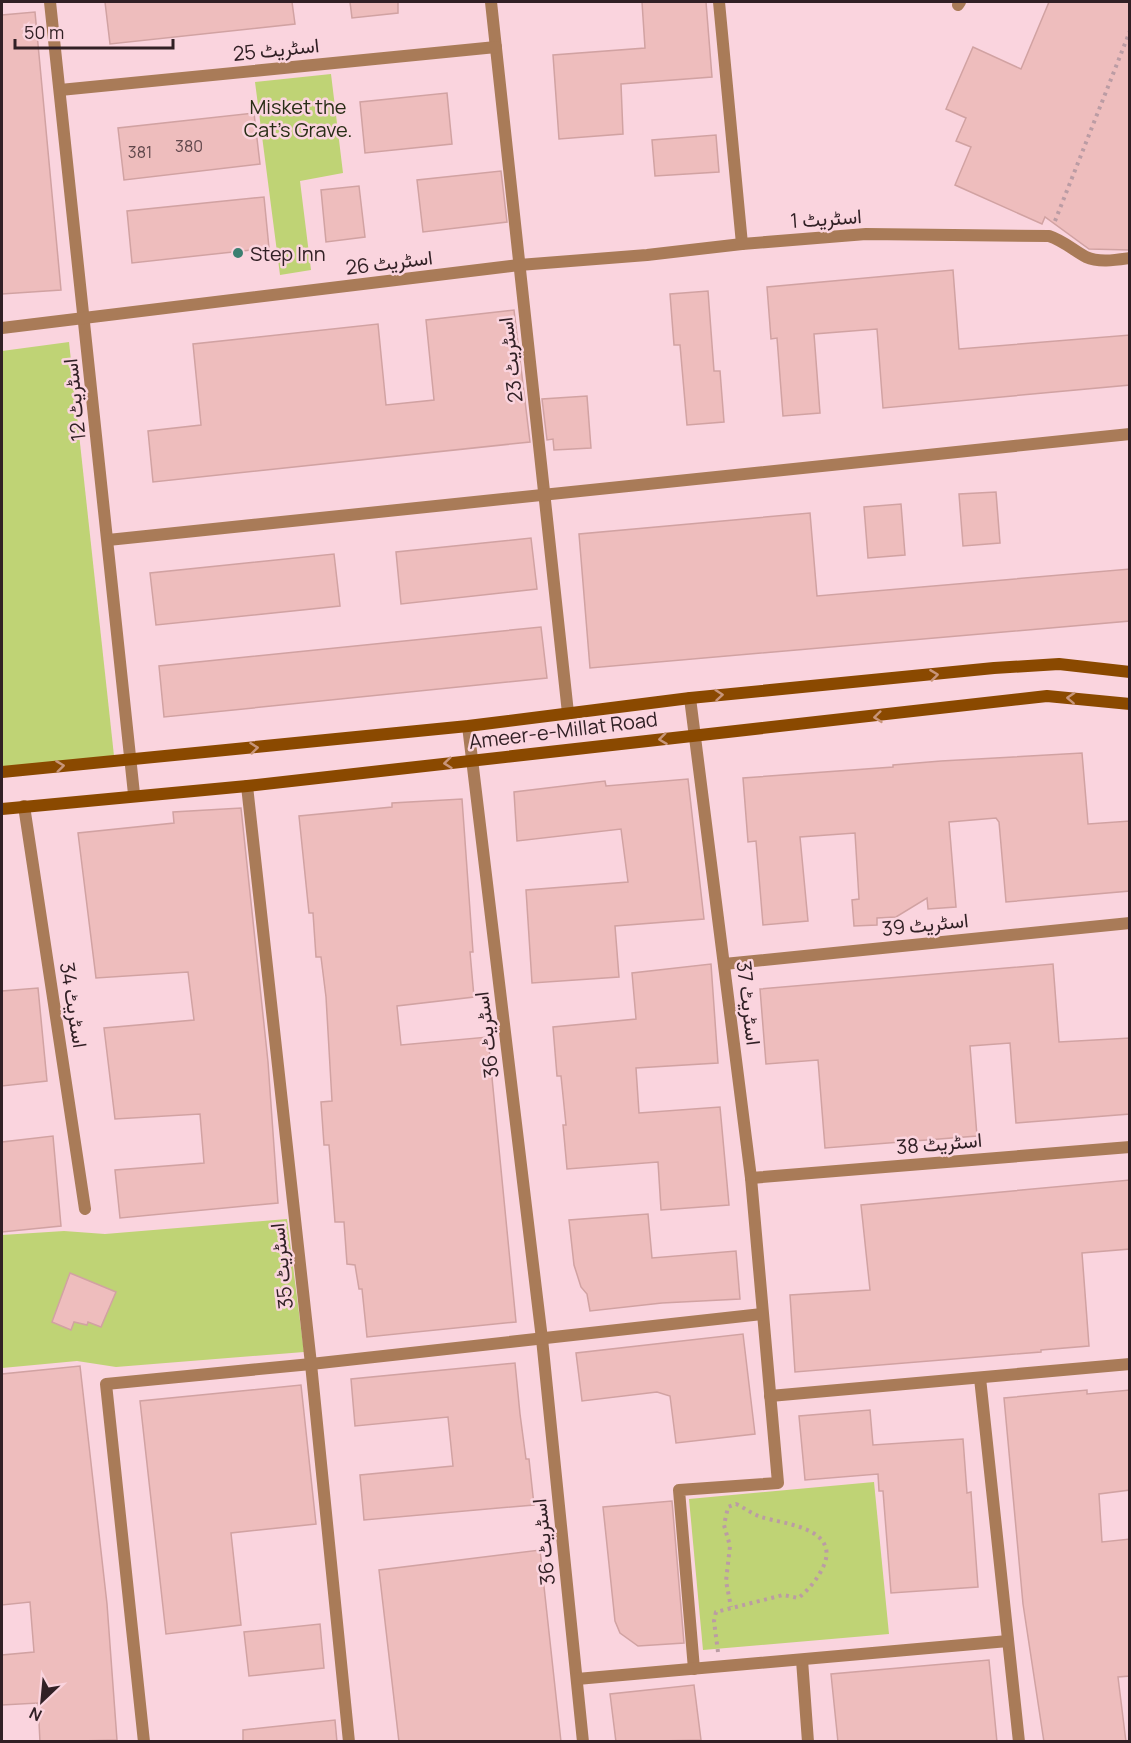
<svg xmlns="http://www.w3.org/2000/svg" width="1131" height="1743" viewBox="0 0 1131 1743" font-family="Manrope,Vazirmatn,sans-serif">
<rect width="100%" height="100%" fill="#fad4de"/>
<g fill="#bfd375">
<path d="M 331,74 L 343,173 L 300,181 L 311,270 L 280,275 L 255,82 Z"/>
<path d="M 69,342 L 115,765 L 2,775 L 2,351 Z"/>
<path d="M 287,1219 L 304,1352 L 116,1367 L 77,1361 L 2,1368 L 2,1235 L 64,1231 L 105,1234 Z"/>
<path d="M 874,1482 L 889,1634 L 703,1650 L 689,1499 Z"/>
</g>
<g fill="#eebdbd" stroke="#d1a2a2" stroke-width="1.5">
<path d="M 105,2 L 292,2 L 295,24 L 110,44 Z"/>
<path d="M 350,2 L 398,2 L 398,13 L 352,18 Z"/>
<path d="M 642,2 L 706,2 L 712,77 L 621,84 L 623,134 L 559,139 L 553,55 L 645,48 Z"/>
<path d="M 1049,2 L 1130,2 L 1130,250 L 1089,249 L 1045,217 L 1042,224 L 955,185 L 971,147 L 956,141 L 966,118 L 946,109 L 973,47 L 1021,69 Z"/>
<path d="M 35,12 L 61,290 L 2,294 L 2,15 Z"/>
<path d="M 447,93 L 452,144 L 365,153 L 360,102 Z"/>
<path d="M 254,113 L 260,164 L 124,180 L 118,128 Z"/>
<path d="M 716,135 L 719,172 L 655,176 L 652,140 Z"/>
<path d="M 501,171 L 507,222 L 423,232 L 417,180 Z"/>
<path d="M 359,186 L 365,237 L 326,242 L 321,190 Z"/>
<path d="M 264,197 L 269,248 L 132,263 L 127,211 Z"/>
<path d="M 953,270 L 959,349 L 1130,335 L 1130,385 L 883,408 L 877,329 L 814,334 L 820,413 L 783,416 L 777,338 L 771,339 L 767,287 Z"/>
<path d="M 708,291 L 714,371 L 720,371 L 724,422 L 687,425 L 680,345 L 674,345 L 670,294 Z"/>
<path d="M 514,310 L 530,442 L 153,482 L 148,431 L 201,425 L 193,344 L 378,324 L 386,405 L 434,400 L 426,320 Z"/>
<path d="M 587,396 L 591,448 L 554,450 L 553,439 L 547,440 L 542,399 Z"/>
<path d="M 996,492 L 1000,543 L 963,546 L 959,494 Z"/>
<path d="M 901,504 L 905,555 L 868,558 L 864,507 Z"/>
<path d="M 810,513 L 817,596 L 1130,569 L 1130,621 L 590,668 L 579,534 Z"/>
<path d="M 531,538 L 537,589 L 401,604 L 396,552 Z"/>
<path d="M 334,554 L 340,606 L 156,625 L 150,573 Z"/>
<path d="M 541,627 L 547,678 L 164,717 L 159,666 Z"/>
<path d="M 1082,753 L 1088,824 L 1130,821 L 1130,891 L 1006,902 L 999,822 L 996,818 L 949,822 L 956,907 L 928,909 L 927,898 L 896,917 L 877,918 L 877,925 L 854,926 L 852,900 L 859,899 L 855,833 L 800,837 L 808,921 L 763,925 L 756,841 L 748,842 L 743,778 L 893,767 L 893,765 L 941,761 Z"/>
<path d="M 688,779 L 704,919 L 615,926 L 619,977 L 532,983 L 526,890 L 628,882 L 621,829 L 517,841 L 514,792 L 605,781 L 606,786 Z"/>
<path d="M 462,799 L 473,952 L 470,952 L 474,997 L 397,1006 L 401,1045 L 488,1037 L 516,1322 L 367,1337 L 362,1289 L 359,1289 L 355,1265 L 347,1264 L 344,1222 L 335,1222 L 329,1145 L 324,1145 L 321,1102 L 332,1101 L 326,997 L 321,957 L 316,957 L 313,913 L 309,913 L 299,816 L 392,807 L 392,803 Z"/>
<path d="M 241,808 L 268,1062 L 278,1203 L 120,1218 L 115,1170 L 204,1163 L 200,1114 L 115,1119 L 104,1028 L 194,1020 L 188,972 L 96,978 L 78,833 L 174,823 L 173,812 Z"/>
<path d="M 711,964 L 718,1063 L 636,1068 L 639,1113 L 720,1107 L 729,1205 L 661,1210 L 658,1162 L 567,1169 L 563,1125 L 566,1125 L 561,1076 L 557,1076 L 553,1027 L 636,1019 L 632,973 Z"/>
<path d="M 1053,964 L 1059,1042 L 1130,1038 L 1130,1114 L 1016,1123 L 1010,1043 L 970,1046 L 977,1136 L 825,1148 L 818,1060 L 766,1064 L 760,989 Z"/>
<path d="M 38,988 L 47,1081 L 2,1086 L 2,991 Z"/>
<path d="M 53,1136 L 61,1226 L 2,1232 L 2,1142 Z"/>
<path d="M 1130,1180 L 1130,1249 L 1082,1253 L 1089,1346 L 1041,1350 L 1041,1352 L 795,1372 L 790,1295 L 870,1290 L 861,1205 Z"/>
<path d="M 648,1214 L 652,1258 L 736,1251 L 740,1299 L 662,1303 L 590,1311 L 587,1294 L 581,1287 L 574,1265 L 569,1220 Z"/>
<path d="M 70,1273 L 116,1292 L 101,1327 L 88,1322 L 87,1325 L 74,1322 L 71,1330 L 52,1322 Z"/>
<path d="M 743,1334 L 755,1434 L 676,1443 L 670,1396 L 657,1392 L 582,1401 L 576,1353 Z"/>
<path d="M 515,1363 L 520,1414 L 526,1459 L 529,1459 L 534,1505 L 364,1520 L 360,1475 L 453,1466 L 448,1417 L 355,1426 L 351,1379 Z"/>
<path d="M 80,1366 L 107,1604 L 117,1740 L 40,1742 L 38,1703 L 2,1705 L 2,1655 L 34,1652 L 30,1602 L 2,1605 L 2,1374 Z"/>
<path d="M 301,1385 L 316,1524 L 231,1533 L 241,1625 L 166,1634 L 140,1401 Z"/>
<path d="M 1087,1390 L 1087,1394 L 1130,1390 L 1130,1490 L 1099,1494 L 1102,1542 L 1130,1539 L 1130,1676 L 1118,1677 L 1126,1742 L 1044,1742 L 1023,1604 L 1004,1398 Z"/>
<path d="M 870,1410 L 873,1445 L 963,1439 L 967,1493 L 971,1492 L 978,1587 L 891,1593 L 883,1491 L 879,1491 L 878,1474 L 805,1480 L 799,1416 Z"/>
<path d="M 672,1501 L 684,1643 L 638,1646 L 620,1633 L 615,1621 L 603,1507 Z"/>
<path d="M 540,1550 L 561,1742 L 399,1742 L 379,1570 Z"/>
<path d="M 320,1624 L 324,1668 L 249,1676 L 244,1632 Z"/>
<path d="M 989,1660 L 997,1742 L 838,1742 L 831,1674 Z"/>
<path d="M 694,1685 L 701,1740 L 616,1742 L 610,1694 Z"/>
<path d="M 335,1720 L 337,1742 L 243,1742 L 243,1730 Z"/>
</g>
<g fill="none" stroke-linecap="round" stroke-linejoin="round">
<g stroke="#bb9ca4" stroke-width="4" stroke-dasharray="3 4.5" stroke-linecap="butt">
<path d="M 1055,221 L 1130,31"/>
<path d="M 718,1652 L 714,1621 L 716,1612 L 783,1595 L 798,1598 C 808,1591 819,1577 824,1565 C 839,1528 784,1524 761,1517 C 752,1514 745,1508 736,1504 L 728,1507 L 724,1525 L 730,1546 L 726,1581 L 731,1607"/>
</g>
<g stroke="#a97b58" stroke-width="12">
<path d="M 50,2 L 134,794"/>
<path d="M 491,2 L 568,713"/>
<path d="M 719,2 L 742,244"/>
<path d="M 958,5 L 960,2"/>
<path d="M 60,90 L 496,47"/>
<path d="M 2,328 L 519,265 L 647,255 L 742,244 L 866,234 L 1049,236 C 1064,241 1073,250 1086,257 C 1099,263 1116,260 1130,258"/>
<path d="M 108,540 L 1130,434"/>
<path d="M 690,698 L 751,1178 L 778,1483 L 679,1490 L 694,1669"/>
<path d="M 468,726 L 542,1339 L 583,1742"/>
<path d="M 247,786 L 311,1364 L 349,1742"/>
<path d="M 24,806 L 85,1209"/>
<path d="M 724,964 L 1130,923"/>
<path d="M 751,1178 L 1130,1147"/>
<path d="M 980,1378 L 1019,1742"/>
<path d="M 770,1396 L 1130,1364"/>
<path d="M 802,1660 L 808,1742"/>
<path d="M 577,1679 L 1008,1641"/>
<path d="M 144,1742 L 106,1384 L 311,1364 L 762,1314"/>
</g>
<g stroke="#8a4900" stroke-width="12">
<path d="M 2,772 L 468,726 L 690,698 L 994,668 L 1059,664 L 1130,672"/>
<path d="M 2,809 L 247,786 L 1047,696 L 1130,704"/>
</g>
</g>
<defs><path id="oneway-chevron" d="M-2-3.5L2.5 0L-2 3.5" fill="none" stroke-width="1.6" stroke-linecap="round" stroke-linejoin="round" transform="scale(1.5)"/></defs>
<g stroke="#c8957a">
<use href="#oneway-chevron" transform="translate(934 675) rotate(-7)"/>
<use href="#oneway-chevron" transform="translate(719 695) rotate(-5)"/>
<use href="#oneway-chevron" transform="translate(1071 698) rotate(-177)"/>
<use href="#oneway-chevron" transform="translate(878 717) rotate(174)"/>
<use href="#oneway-chevron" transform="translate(663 739) rotate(173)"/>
<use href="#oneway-chevron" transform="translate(254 748) rotate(-6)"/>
<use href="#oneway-chevron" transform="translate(448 763) rotate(174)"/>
<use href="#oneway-chevron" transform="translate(60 766) rotate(-7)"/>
</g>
<circle fill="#3b7f71" stroke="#fad4de" stroke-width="2" cx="238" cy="253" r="6"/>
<g text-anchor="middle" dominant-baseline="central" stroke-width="5" stroke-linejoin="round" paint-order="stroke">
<g font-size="16" fill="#60474b">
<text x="189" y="146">380</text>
<text x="140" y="152">381</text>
</g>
<g font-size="20" fill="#312025" stroke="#fad4de">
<text transform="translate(276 49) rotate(-6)">اسٹریٹ 25</text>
<text transform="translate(826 218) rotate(-4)">اسٹریٹ 1</text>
<text transform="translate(389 262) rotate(-7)">اسٹریٹ 26</text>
<text transform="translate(510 360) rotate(-97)">اسٹریٹ 23</text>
<text transform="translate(74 400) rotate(-96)">اسٹریٹ 12</text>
<text transform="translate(563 730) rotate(-7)">Ameer-e-Millat Road</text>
<text transform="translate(925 924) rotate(-6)">اسٹریٹ 39</text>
<text transform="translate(749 1003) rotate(83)">اسٹریٹ 37</text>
<text transform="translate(74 1005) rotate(81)">اسٹریٹ 34</text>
<text transform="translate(486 1035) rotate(-97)">اسٹریٹ 36</text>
<text transform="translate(939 1143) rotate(-5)">اسٹریٹ 38</text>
<text transform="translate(281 1266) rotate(-96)">اسٹریٹ 35</text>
<text transform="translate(543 1542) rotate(-96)">اسٹریٹ 36</text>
</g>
<g font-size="20" fill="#282d15" stroke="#fad4de">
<text x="298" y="106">Misket the<tspan x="298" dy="23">Cat's Grave.</tspan></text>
</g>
<g font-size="20" fill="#312025" stroke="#fad4de" text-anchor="start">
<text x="250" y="253">Step Inn</text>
</g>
</g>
<rect width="1131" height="1743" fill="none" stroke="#312025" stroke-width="6"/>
<g transform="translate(42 1701) rotate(206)" stroke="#fad4de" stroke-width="4.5" paint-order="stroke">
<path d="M0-4.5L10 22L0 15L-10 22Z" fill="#312025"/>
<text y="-9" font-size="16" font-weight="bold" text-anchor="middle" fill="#312025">N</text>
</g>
<path d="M15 39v9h158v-9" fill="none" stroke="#312025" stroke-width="3"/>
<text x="24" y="39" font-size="18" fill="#312025" stroke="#fad4de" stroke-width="4.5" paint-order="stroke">50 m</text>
</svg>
